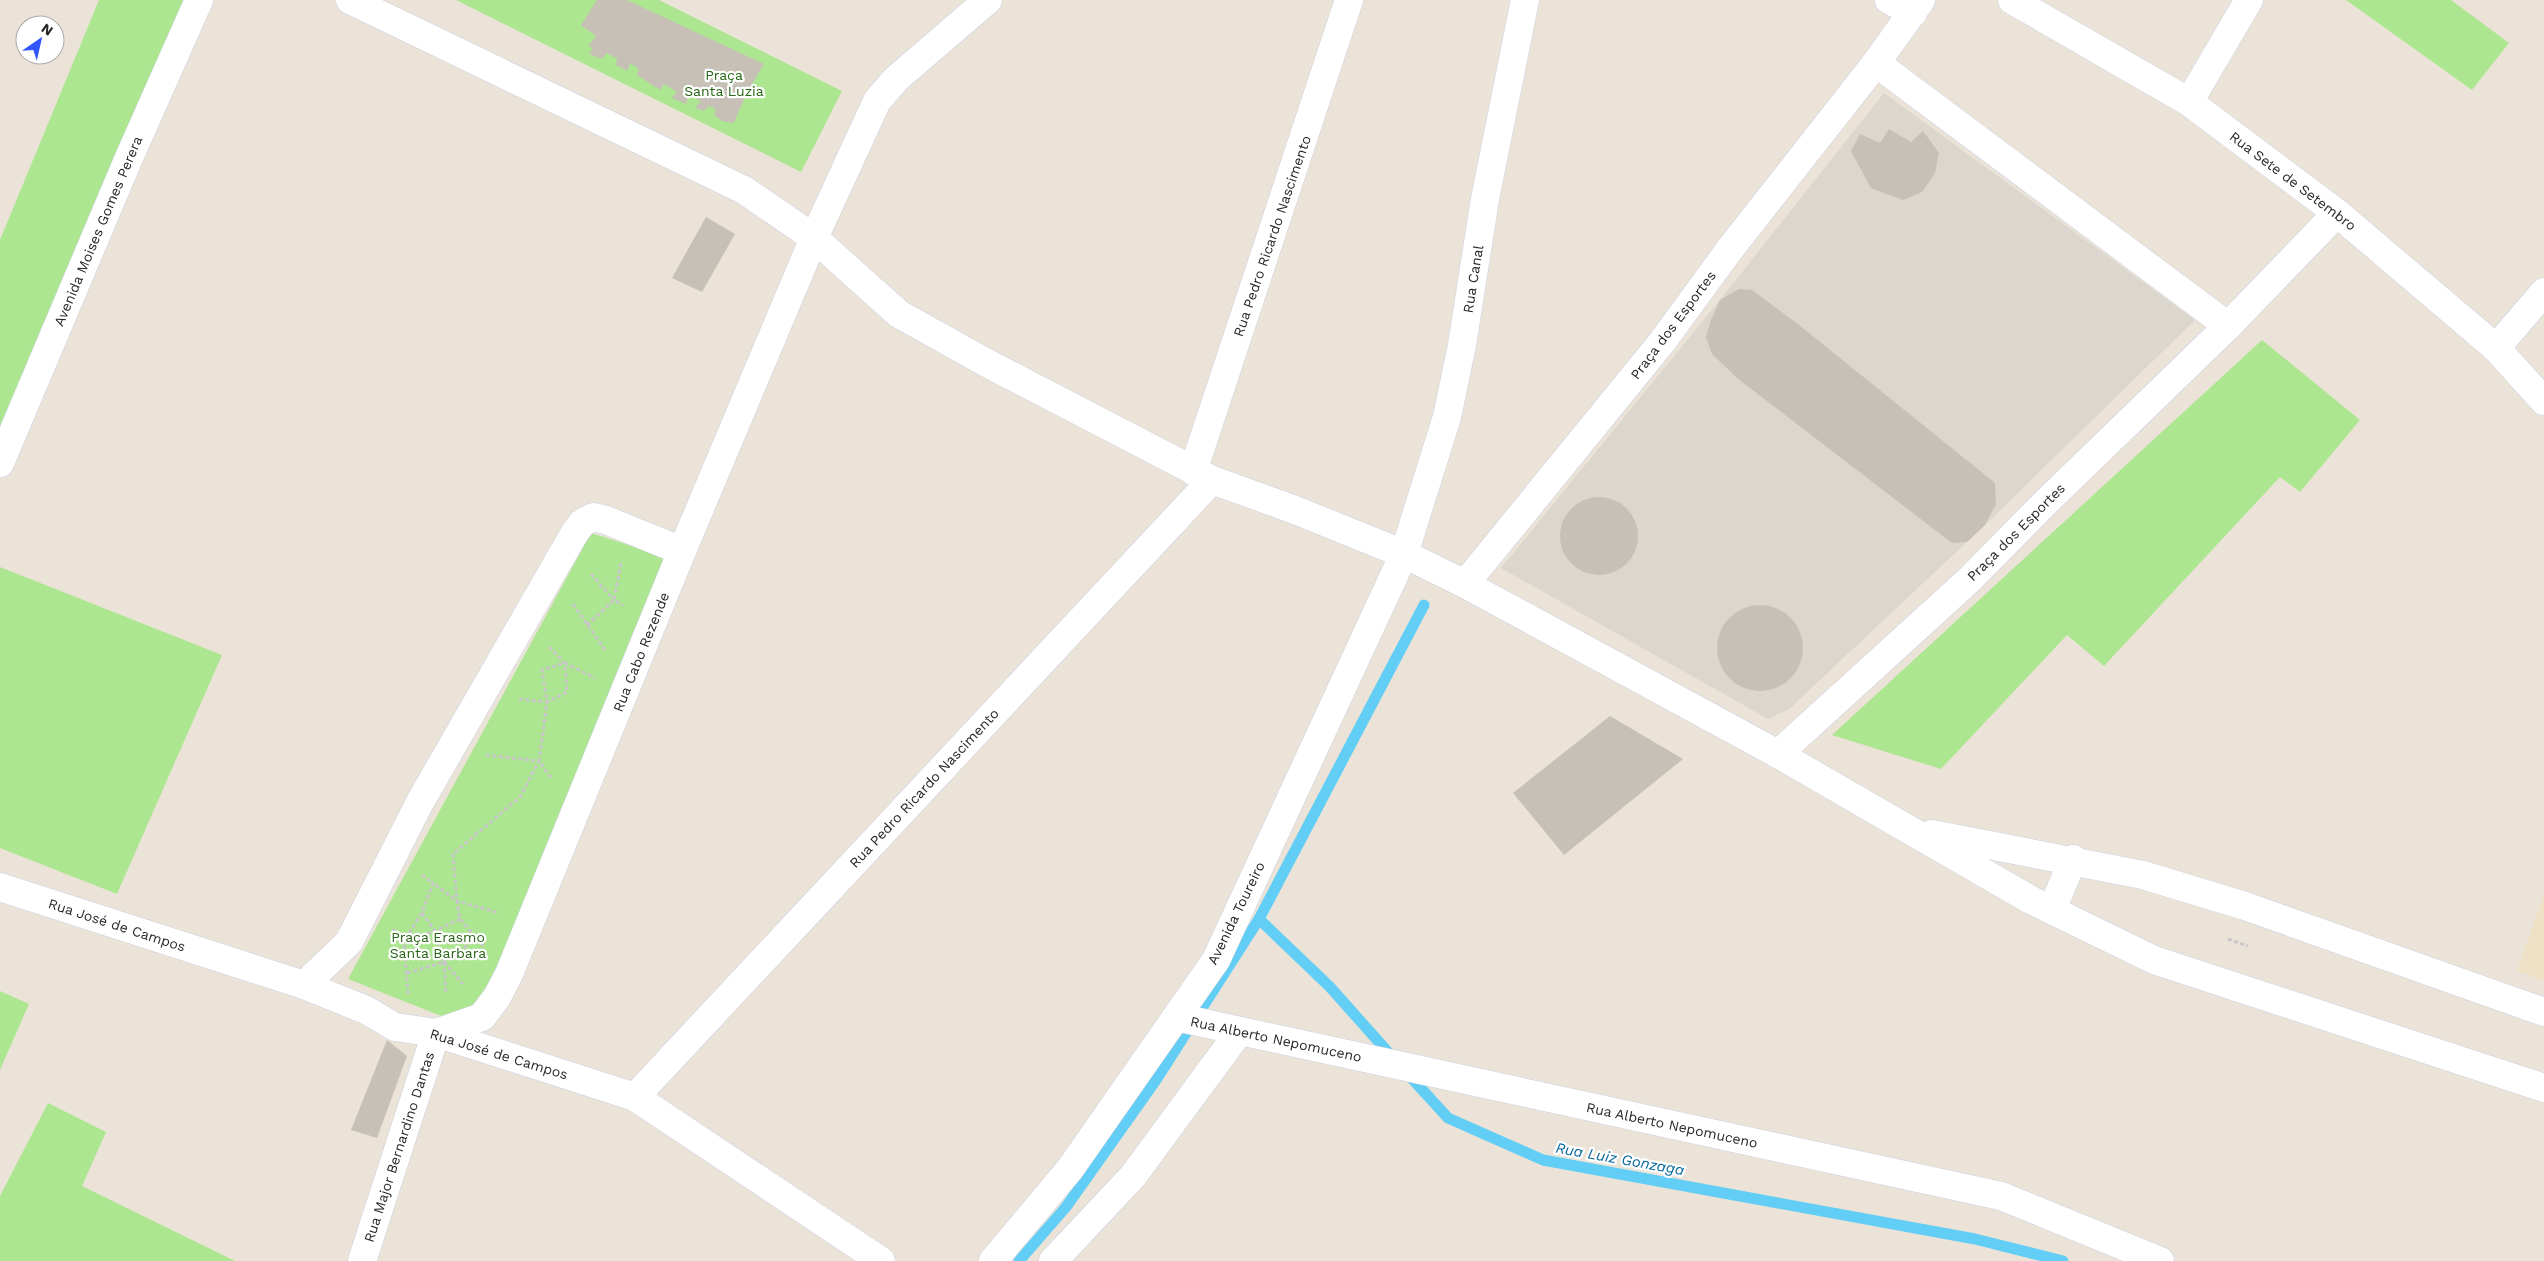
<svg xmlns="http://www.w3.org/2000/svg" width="2544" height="1261" viewBox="0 0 2544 1261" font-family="'Work Sans',sans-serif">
<rect width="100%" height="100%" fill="#ebe3d7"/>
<path fill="#eee1c5" d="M 2544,894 L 2544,981 L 2517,971 Z"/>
<g fill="#ade690">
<path d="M 99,0 L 193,0 L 0,455 L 0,240 Z"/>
<path d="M 456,0 L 659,0 L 842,91 L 801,172 Z"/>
<path d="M 2346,0 L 2451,0 L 2509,43 L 2472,90 Z"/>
<path d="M 2262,340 L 2360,420 L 2300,492 L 2280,477 L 2104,666 L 2067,635 L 1941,769 L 1832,735 Z"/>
<path d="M 591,533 L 667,557 L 492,979 L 459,1023 L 348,979 Z"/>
<path d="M 0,567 L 222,655 L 117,894 L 0,848 Z"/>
<path d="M 0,991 L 29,1004 L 0,1070 Z"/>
<path d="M 48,1103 L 106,1132 L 82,1186 L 235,1261 L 0,1261 L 0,1196 Z"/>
</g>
<path fill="#dbd6ce" d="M 1884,93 L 2195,320 L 1985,525 L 1789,709 L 1768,719 L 1501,568 L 1720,300 Z"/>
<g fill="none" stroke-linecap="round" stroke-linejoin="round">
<g stroke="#63cef5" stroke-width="11">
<path d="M 1259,919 L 1330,987 L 1395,1060"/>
<path d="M 1406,1072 L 1448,1118 L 1543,1160 L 1975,1239 L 2063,1261"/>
<path d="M 1019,1261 L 1066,1207 L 1156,1080 L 1259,919 L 1424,605"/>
</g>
</g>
<g fill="#c6c0b7">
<path d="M 597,0 L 627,0 L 764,64 L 747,92 L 734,123 L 722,121 L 714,115 L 716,109 L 709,106 L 704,111 L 695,108 L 701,101 L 689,95 L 686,104 L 672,98 L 677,92 L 664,84 L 660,90 L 637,75 L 639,69 L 630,63 L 627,71 L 616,65 L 617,59 L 607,53 L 602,59 L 589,54 L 593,48 L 588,46 L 596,36 L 581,25 Z"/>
<path d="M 1889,129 L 1911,142 L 1923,131 L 1939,153 L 1935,173 L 1922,192 L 1903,200 L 1871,188 L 1851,151 L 1860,134 L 1880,143 Z"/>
<path d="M 706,217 L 735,234 L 702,292 L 672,278 Z"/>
<path d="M 1739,289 L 1752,290 L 1799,325 L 1995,483 L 1996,504 L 1985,525 L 1967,542 L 1952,543 L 1737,378 L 1712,354 L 1706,337 L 1711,320 L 1720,300 Z"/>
<circle cx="1599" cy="536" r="39"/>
<circle cx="1760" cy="648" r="43"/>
<path d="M 1610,716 L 1683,759 L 1564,855 L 1513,793 Z"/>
<path d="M 387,1040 L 407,1056 L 377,1138 L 351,1130 Z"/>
</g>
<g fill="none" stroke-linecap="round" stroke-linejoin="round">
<g stroke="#cdd1e2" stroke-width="29">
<g id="minor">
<path d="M 1889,0 L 1913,13"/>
<path d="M 2012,0 L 2189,102 L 2337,213 L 2496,348 L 2544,401"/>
<path d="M 1876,63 L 2228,326"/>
<path d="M 2189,102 L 2249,0"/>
<path d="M 2496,348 L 2544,292"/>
<path d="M 0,463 L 128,160 L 199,0"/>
<path d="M 1193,471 L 1349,0"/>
<path d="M 1465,584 L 1662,342 L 1730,249 L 1876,63 L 1921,0"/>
<path d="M 1778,754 L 1969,580 L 2047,501 L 2228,326 L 2337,213"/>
<path d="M 0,887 L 304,985 L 366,1010 L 395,1027 L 436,1033 L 635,1097 L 881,1261"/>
<path d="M 304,985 L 349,942 L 420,802 L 574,534 L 582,523 L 593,517 L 606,520 L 682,551"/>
<path d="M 1176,1017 L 2001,1196 L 2160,1261"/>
<path d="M 635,1097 L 1212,480"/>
<path d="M 362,1261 L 436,1033 L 482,1017 L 497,997 L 509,974 L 682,551 L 814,238 L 877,101 L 896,79 L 988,0"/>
<path d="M 993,1261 L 1070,1169 L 1216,960 L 1404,554 L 1447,417 L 1462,345 L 1485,199 L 1525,0"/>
<path d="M 1053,1261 L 1133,1176 L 1239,1032"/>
</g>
</g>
<g stroke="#cdd1e2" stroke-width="29">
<g id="tertiary">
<path d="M 350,0 L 744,190 L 814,238 L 899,314 L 985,362 L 1212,480 L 1295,510 L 1404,554 L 1465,584 L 1778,754 L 2031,900 L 2154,960 L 2544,1088"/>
<path d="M 1932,834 L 2143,875 L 2245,906 L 2544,1012"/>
<path d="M 2052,910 L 2073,859"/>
</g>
</g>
<g stroke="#c7c7c7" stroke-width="3" stroke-dasharray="4 2.5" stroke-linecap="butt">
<path d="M 591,574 L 614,600"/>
<path d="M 614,599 L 621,563"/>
<path d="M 573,604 L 605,650"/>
<path d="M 587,625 L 614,600 L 623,605"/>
<path d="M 549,647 L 565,663 L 567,692 L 547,702 L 542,670 L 565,663 L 595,678"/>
<path d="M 519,699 L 547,702 L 539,761 L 551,778"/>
<path d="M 486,755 L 539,761 L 520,797 L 453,854 L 457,901 L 499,913"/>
<path d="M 422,875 L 433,883"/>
<path d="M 460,919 L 435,931 L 444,962 L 476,939"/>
<path d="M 393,929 L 404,941 L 422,913"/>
<path d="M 2228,939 L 2248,946"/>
<path d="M 444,962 L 446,993"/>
<path d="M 444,962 L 463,984"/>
<path d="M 407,973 L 444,962"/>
<path d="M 408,994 L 404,941 L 435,931 L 422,913 L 433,883 L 457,901 L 460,919 L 483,946"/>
</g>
<use href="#minor" stroke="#fff" stroke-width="28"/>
<use href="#tertiary" stroke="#fff" stroke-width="28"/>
</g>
<g text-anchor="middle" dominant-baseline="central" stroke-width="4.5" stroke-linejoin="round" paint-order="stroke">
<g font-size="14" fill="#266715" stroke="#fff">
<text x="724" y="75">Praça<tspan x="724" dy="16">Santa Luzia</tspan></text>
<text x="438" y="937">Praça Erasmo<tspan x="438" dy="16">Santa Barbara</tspan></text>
</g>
<g font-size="14" fill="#272727" stroke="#fff">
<text transform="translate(2293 181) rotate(37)">Rua Sete de Setembro</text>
<text transform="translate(98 231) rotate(-67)">Avenida Moises Gomes Perera</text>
<text transform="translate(1272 236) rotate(-71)">Rua Pedro Ricardo Nascimento</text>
<text transform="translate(1473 279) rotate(-81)">Rua Canal</text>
<text transform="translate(1673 325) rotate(-53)">Praça dos Esportes</text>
<text transform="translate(2016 532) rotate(-45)">Praça dos Esportes</text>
<text transform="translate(641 652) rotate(-68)">Rua Cabo Rezende</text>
<text transform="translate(924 788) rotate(-47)">Rua Pedro Ricardo Nascimento</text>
<text transform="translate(1236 913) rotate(-64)">Avenida Toureiro</text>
<text transform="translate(117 925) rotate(18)">Rua José de Campos</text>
<text transform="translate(1276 1039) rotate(12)">Rua Alberto Nepomuceno</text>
<text transform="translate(499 1054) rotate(17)">Rua José de Campos</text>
<text transform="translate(1672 1125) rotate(12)">Rua Alberto Nepomuceno</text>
<text transform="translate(399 1147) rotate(-72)">Rua Major Bernardino Dantas</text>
</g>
<g font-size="15" font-style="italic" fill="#06689d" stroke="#fff">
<text transform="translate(1620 1159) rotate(10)">Rua Luiz Gonzaga</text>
</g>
</g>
<g transform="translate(40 40) rotate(34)"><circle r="24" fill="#ffffff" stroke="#a9a9a9"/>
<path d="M0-4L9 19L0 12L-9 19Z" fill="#3156ff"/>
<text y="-8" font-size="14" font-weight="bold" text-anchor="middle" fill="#272727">N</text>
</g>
</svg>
